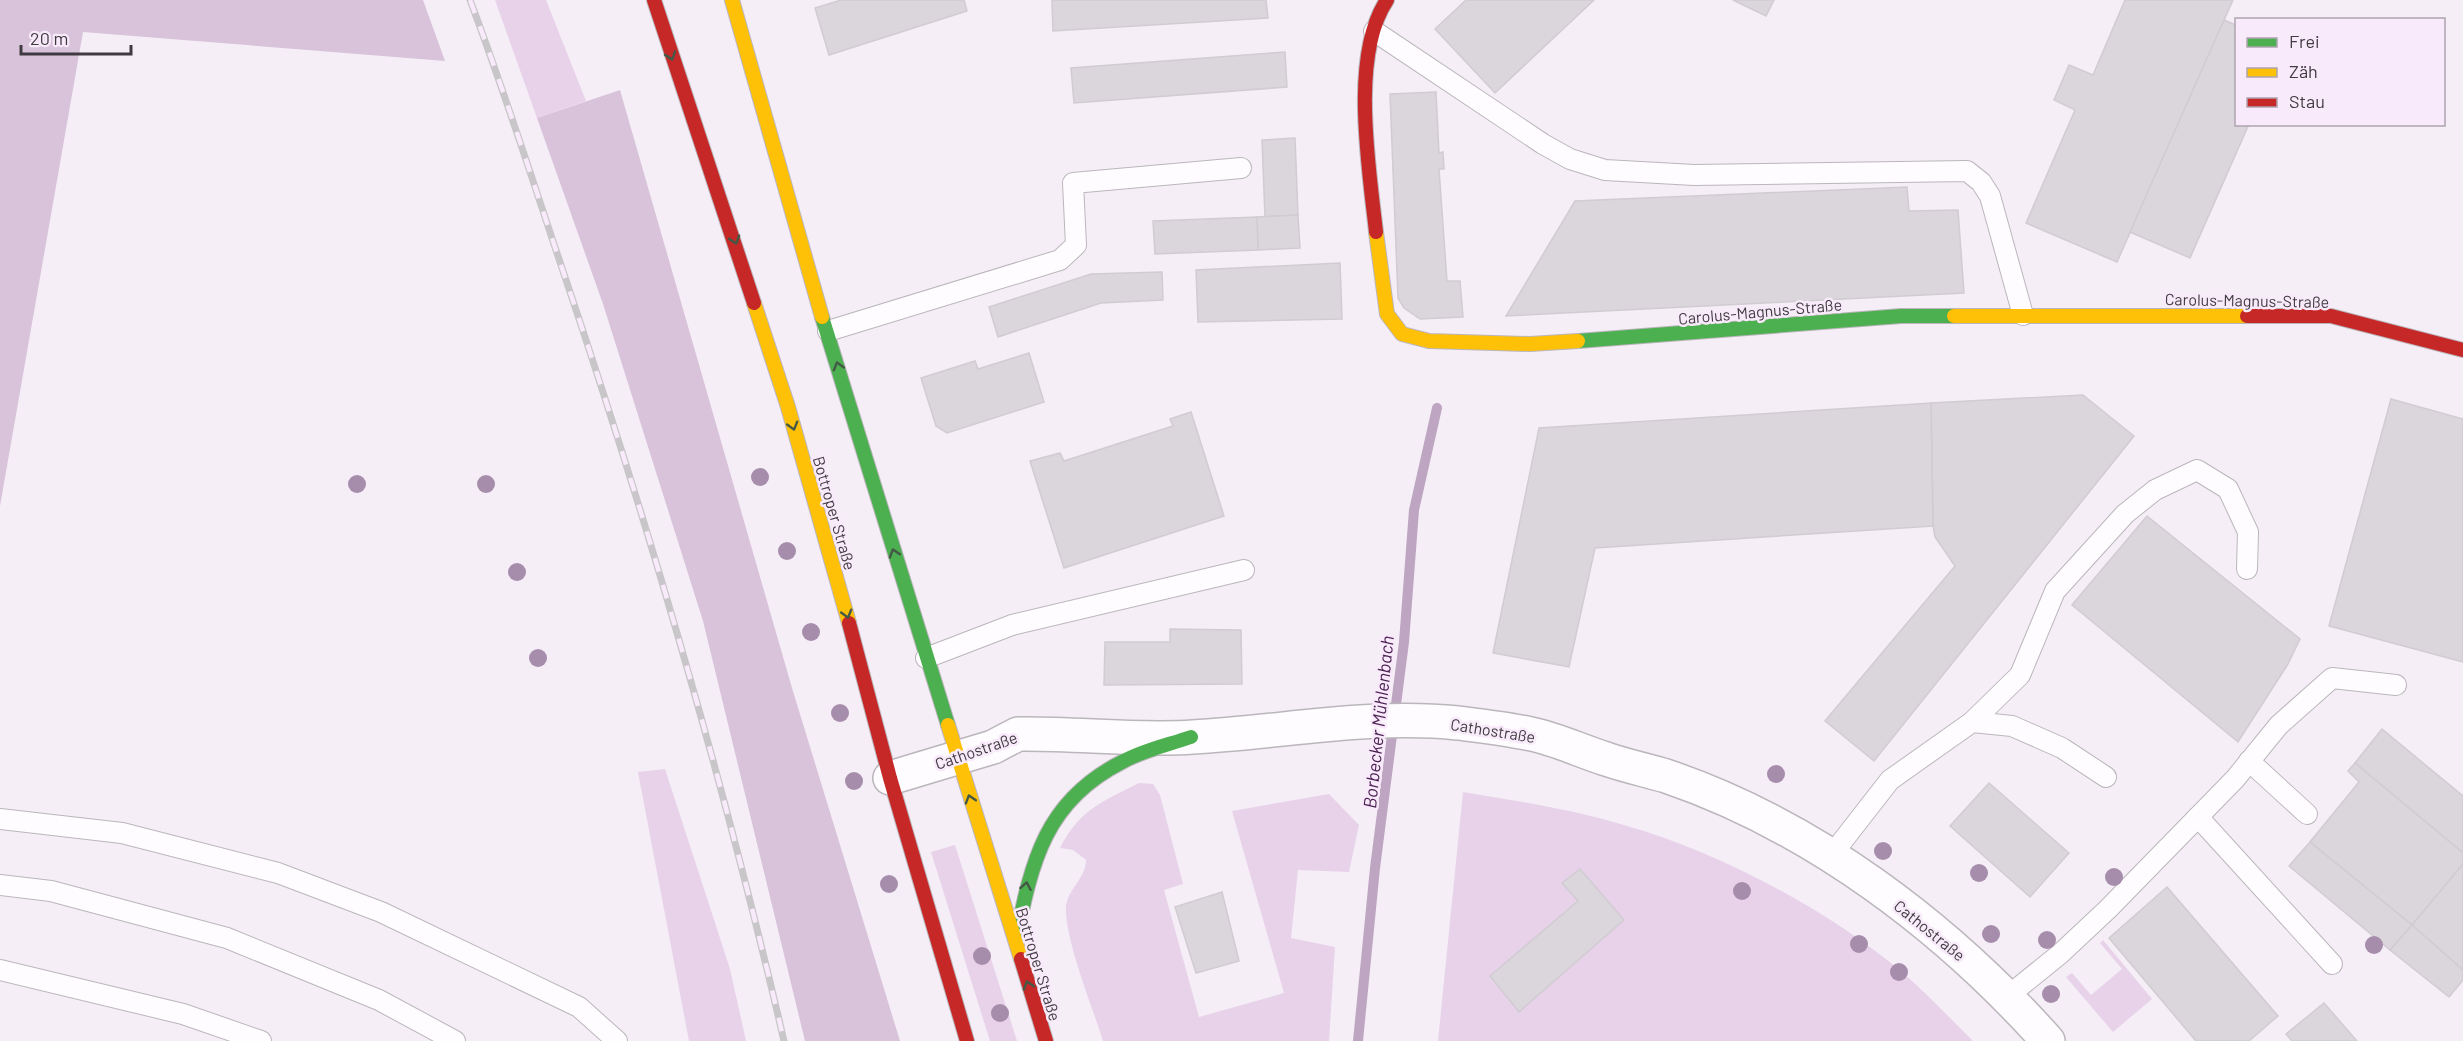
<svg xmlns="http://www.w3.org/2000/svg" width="2463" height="1041" viewBox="0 0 2463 1041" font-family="Barlow,sans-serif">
<rect width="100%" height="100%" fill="#f5eef6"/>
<g fill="#e7d2ea">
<path d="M 495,0 L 546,0 L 586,101 L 537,118 Z"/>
<path d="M 665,769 L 730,969 L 746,1041 L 689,1041 L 638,772 Z"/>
<path d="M 1139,783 L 1153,784 L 1160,795 L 1183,884 L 1164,890 L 1199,1017 L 1284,993 L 1232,811 L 1329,794 L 1359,825 L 1349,872 L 1298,870 L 1291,938 L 1335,947 L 1329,1041 L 1103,1041 C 1093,1008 1064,938 1066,906 C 1068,889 1086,878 1086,860 L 1073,850 L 1060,848 C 1079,810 1103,801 1139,783 Z"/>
<path d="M 1463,792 C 1517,801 1571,809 1624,825 C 1722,853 1835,913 1911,980 C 1933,1000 1953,1021 1973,1041 L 1438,1041 Z"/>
<path d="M 955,845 L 1017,1041 L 990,1041 L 931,852 Z"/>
<path d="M 2103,940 L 2152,999 L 2113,1032 L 2066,977 L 2072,973 L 2091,995 L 2122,969 L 2100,943 Z"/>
</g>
<g fill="#d8c3db">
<path d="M 0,0 L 423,0 L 445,61 L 83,32 L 0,506 Z"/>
<path d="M 620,90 L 792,688 L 900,1041 L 805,1041 L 703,621 L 603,304 L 537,118 Z"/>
</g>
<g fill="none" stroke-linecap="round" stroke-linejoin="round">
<path stroke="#bea5c2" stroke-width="10" d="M 1358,1041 L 1375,868 L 1404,642 L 1414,510 L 1437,408"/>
</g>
<g fill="#dbd6dc" stroke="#d1cbd2" stroke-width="1.5">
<path d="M 841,0 L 964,0 L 967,11 L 829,55 L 815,8 Z"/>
<path d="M 1052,0 L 1266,0 L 1268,18 L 1053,31 Z"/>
<path d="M 1466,0 L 1594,0 L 1495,93 L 1435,29 Z"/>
<path d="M 1733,0 L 1774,0 L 1766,16 Z"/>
<path d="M 2125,0 L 2233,0 L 2117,262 L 2026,223 L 2075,110 L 2054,100 L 2069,65 L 2093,75 Z"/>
<path d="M 2224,20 L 2236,25 L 2236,124 L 2249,124 L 2190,258 L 2130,232 Z"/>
<path d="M 1285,52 L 1287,87 L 1074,103 L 1071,68 Z"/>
<path d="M 1436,92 L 1439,153 L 1443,152 L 1444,169 L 1439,169 L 1447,281 L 1460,281 L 1463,317 L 1420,319 L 1404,308 L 1398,298 L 1390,94 Z"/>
<path d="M 1295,138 L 1298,215 L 1265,217 L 1262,140 Z"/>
<path d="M 1907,187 L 1909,211 L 1958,210 L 1964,293 L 1506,316 L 1575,201 Z"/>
<path d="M 1298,215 L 1300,248 L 1258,250 L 1257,217 Z"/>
<path d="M 1257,217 L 1258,250 L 1155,254 L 1153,221 Z"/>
<path d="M 1340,263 L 1342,319 L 1198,322 L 1196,270 Z"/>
<path d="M 1162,272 L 1163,300 L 1101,303 L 998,337 L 989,307 L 1091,274 Z"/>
<path d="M 1029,353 L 1044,402 L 947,433 L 936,426 L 921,378 L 975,361 L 978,369 Z"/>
<path d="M 2083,395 L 2134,436 L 1874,761 L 1825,721 L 1955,566 L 1935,537 L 1933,526 L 1931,403 Z"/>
<path d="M 2391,399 L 2463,419 L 2463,662 L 2329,626 Z"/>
<path d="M 1931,403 L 1933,526 L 1595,548 L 1569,667 L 1493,653 L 1539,428 Z"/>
<path d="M 1191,412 L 1224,516 L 1064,568 L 1030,461 L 1060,453 L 1064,461 L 1173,426 L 1170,419 Z"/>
<path d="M 2147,516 L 2300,639 L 2288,664 L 2238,742 L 2072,605 Z"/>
<path d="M 1170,629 L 1241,630 L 1242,684 L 1104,685 L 1105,642 L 1170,642 Z"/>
<path d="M 2382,729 L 2463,796 L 2463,853 L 2355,763 Z"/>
<path d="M 2355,763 L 2463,853 L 2463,864 L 2412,925 L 2310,842 L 2359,782 L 2348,771 Z"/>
<path d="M 1989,783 L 2069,853 L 2030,897 L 1950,826 Z"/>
<path d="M 2310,842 L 2412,925 L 2390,950 L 2289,866 Z"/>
<path d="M 2463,864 L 2463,970 L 2412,925 Z"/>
<path d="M 1580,869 L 1624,920 L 1519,1012 L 1490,976 L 1578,901 L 1562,883 Z"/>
<path d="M 2167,887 L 2278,1016 L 2249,1041 L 2196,1041 L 2109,938 Z"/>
<path d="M 1222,892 L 1239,961 L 1196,973 L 1175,907 Z"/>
<path d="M 2412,925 L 2463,970 L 2463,980 L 2449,997 L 2390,950 Z"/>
<path d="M 2324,1003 L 2357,1041 L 2292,1041 L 2286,1034 Z"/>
</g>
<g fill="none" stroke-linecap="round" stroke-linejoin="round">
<g stroke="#bbb6bc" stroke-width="22">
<g id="lane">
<path d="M 1374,31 L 1543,144 L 1570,159 L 1605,170 L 1694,175 L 1967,171 L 1981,182 L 1990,196 L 2023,315"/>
<path d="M 828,331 L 1060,260 L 1076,245 L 1073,183 L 1241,168"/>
<path d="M 926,658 L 1012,625 L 1244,570"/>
<path d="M 1972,722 L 2012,726 L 2062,748 L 2106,777"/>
<path d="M 2249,761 L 2307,814"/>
<path d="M 2198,817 L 2332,964"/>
<path d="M 0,819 L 122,833 L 278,873 L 381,912 L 579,1007 L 617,1041"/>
<path d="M 1830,857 L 1890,780 L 1972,722 L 2020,675 L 2055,591 L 2125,514 L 2155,490 L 2197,470 L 2228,489 L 2248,532 L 2247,569"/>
<path d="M 0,885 L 51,891 L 227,938 L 379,1000 L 455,1041"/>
<path d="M 0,970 L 183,1014 L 261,1041"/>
<path d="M 2008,996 L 2060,954 L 2108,909 L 2235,779 L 2279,725 L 2332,678 L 2396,685"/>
</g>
</g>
<g stroke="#bbb6bc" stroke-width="36">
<path id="street" d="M 890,778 L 993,747 L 1018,734 C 1076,733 1135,741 1193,737 C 1282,732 1369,714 1458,723 C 1482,726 1508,729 1531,734 C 1556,739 1581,751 1606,759 C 1626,766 1646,770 1666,776 C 1813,826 1945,926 2048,1041"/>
</g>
<g stroke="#bbb6bc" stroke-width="16">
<g id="fast">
<path d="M 822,317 L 948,725"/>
<path d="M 1578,341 L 1901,316 L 1954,316"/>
<path d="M 1016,939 C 1032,861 1045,801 1122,762 C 1143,750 1168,745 1191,737"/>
</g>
</g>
<g stroke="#bbb6bc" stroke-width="16">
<g id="slow">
<path d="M 732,0 L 822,317"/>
<path d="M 1376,232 L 1387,314 L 1402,334 L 1429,341 L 1530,344 L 1578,341"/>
<path d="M 754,303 L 788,407 L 849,623"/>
<path d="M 1954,316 L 2247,316"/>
<path d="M 948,725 L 1021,959"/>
</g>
</g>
<g stroke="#bbb6bc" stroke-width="16">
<g id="jam">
<path d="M 654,0 L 754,303"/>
<path d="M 1376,232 C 1369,168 1350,55 1387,0"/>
<path d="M 2247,316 L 2331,316 L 2463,350"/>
<path d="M 849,623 L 890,778 L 967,1041"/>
<path d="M 1021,959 L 1046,1041"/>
</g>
</g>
<use href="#lane" stroke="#fefcfe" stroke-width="20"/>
<use href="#street" stroke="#fefcfe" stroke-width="33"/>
<use href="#fast" stroke="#4caf50" stroke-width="14"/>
<use href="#slow" stroke="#ffc107" stroke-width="14"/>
<use href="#jam" stroke="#c62828" stroke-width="14"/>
<g stroke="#c8c6c8" stroke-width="7">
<path id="rail" d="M 470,0 C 504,90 533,182 564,274 C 649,526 724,782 784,1041"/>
</g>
<use href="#rail" stroke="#f8eafa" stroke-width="4.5" stroke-dasharray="14" stroke-linecap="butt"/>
</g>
<g fill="#a78dac">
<circle cx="760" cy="477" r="9"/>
<circle cx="357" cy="484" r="9"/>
<circle cx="486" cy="484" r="9"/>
<circle cx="787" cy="551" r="9"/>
<circle cx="517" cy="572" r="9"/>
<circle cx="811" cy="632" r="9"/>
<circle cx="538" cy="658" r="9"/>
<circle cx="840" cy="713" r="9"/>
<circle cx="1776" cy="774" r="9"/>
<circle cx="854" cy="781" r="9"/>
<circle cx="1883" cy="851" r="9"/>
<circle cx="1979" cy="873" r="9"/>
<circle cx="2114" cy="877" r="9"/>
<circle cx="889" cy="884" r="9"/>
<circle cx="1742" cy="891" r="9"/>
<circle cx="1991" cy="934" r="9"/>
<circle cx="2047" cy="940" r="9"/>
<circle cx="1859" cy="944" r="9"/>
<circle cx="2374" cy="945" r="9"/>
<circle cx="982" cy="956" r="9"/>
<circle cx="1899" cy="972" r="9"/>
<circle cx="2051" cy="994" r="9"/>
<circle cx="1000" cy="1013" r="9"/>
</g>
<defs><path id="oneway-chevron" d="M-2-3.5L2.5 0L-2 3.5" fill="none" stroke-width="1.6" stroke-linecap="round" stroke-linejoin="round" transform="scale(1.5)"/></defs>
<g stroke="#435845">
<use href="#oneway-chevron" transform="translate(671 56) rotate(71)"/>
<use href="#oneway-chevron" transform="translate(735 240) rotate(72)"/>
<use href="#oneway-chevron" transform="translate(838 366) rotate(-106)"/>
<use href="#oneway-chevron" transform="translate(793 426) rotate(74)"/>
<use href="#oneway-chevron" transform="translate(894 553) rotate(-107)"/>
<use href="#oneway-chevron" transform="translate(847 614) rotate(74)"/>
<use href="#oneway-chevron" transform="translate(970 799) rotate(-107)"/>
<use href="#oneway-chevron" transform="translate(1026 886) rotate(-80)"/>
<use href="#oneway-chevron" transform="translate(1028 985) rotate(-108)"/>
</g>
<g text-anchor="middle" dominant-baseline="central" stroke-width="5" stroke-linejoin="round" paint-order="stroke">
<g font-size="16" fill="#403b41" stroke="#f8eafa">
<text transform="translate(2247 300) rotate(1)">Carolus-Magnus-Straße</text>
<text transform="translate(1760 311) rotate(-5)">Carolus-Magnus-Straße</text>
<text transform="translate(835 513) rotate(74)">Bottroper Straße</text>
<text transform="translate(1493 730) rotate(9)">Cathostraße</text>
<text transform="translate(976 750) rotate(-19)">Cathostraße</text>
<text transform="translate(1930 930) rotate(39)">Cathostraße</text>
<text transform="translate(1039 964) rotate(73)">Bottroper Straße</text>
</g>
<g font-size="18" font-style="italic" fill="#4b2252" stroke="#f8eafa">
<text transform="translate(1378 722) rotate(-84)">Borbecker Mühlenbach</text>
</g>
</g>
<rect x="2235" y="18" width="210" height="108" fill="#f8eafa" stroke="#aea4b0" stroke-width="1.5"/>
<rect x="2247" y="38" width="30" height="9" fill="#4caf50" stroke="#aea4b0" stroke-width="1.5"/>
<text x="2289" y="48" font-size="18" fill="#403b41">Frei</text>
<rect x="2247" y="68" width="30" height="9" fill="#ffc107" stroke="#aea4b0" stroke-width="1.5"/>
<text x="2289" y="78" font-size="18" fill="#403b41">Zäh</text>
<rect x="2247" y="98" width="30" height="9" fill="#c62828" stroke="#aea4b0" stroke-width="1.5"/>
<text x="2289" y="108" font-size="18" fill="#403b41">Stau</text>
<path d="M21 45v9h110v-9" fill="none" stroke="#403b41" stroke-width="3"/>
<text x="30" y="45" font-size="18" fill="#403b41" stroke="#f8eafa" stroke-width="4.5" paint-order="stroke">20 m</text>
</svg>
